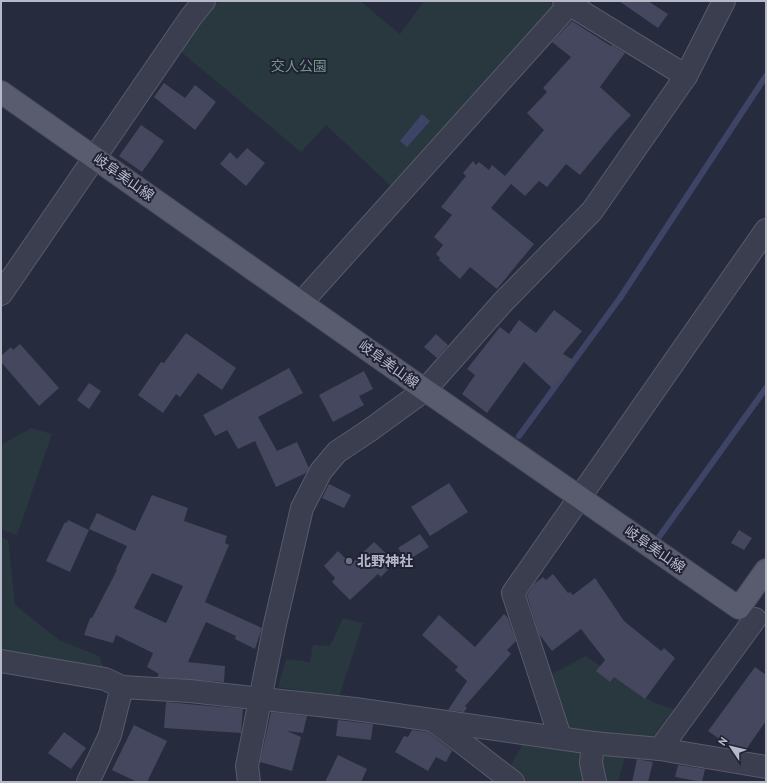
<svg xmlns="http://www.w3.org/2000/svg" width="767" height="783" viewBox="0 0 767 783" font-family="'PT Sans','Noto Sans JP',sans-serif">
<rect width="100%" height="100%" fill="#272b3e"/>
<g fill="#29373f">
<path d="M 219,1 L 360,1 L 400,34 L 424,1 L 548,1 L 558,8 L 393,188 L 326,125 L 301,152 L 180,51 L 211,8 Z"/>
<path d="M 31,428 L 52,434 L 17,535 L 1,529 L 1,445 Z"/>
<path d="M 1,537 L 8,540 L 15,605 L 59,640 L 99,656 L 105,671 L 1,654 Z"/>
<path d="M 343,618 L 363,623 L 339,697 L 278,687 L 286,659 L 310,662 L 313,645 L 330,646 Z"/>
<path d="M 586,656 L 652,702 L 679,711 L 665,729 L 649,744 L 563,728 L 546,677 Z"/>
<path d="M 524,741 L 574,743 L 586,754 L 590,782 L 523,782 L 508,771 Z"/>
<path d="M 605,748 L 627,751 L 618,782 L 601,782 L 597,759 Z"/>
</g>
<path fill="#3e4466" d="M 422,114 L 430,121 L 407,147 L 400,141 Z"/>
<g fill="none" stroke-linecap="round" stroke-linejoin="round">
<g stroke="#3e4466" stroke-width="6">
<path d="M 519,436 L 620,298 L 766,76"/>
<path d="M 654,544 L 766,388"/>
</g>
</g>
<g fill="#44475e" fill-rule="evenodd">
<path d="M 619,1 L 648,1 L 668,14 L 658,28 Z"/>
<path d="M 572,21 L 611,46 L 612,45 L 625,53 L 600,87 L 631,115 L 616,131 L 580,175 L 566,164 L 547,187 L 539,181 L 525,196 L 511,184 L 491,208 L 534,244 L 497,289 L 470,267 L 460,279 L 439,260 L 440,258 L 436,254 L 443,245 L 434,237 L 452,215 L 441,207 L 466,176 L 463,173 L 473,161 L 476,165 L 479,162 L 489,170 L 492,165 L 505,176 L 544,130 L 527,113 L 547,92 L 543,88 L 571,57 L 552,42 Z"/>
<path d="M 164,83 L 185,98 L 195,85 L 216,102 L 195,130 L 154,97 Z"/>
<path d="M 141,125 L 164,141 L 142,172 L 119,156 Z"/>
<path d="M 247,148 L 265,163 L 246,186 L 220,164 L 230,152 L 237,159 Z"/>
<path d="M 554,310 L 582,331 L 563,354 L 575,361 L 566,376 L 564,374 L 552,388 L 524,362 L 487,413 L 462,394 L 475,375 L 467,369 L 500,327 L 509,334 L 519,320 L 536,333 Z"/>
<path d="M 186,333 L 236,368 L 222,390 L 198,373 L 180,397 L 176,394 L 163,413 L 138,395 L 161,362 L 164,363 Z"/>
<path d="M 436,334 L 448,345 L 437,358 L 424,347 Z"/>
<path d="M 20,344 L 59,388 L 39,406 L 1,362 L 1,356 L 11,347 L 13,350 Z"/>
<path d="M 289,368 L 303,393 L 258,417 L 277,451 L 297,442 L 309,468 L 306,473 L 276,487 L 255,441 L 238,449 L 227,430 L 215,436 L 203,415 Z"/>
<path d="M 364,371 L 373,389 L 359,396 L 364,405 L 333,422 L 319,395 Z"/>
<path d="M 89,383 L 101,391 L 89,409 L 77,400 Z"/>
<path d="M 449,483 L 468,512 L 430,536 L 411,507 Z"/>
<path d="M 329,484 L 351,495 L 344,508 L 322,498 Z"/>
<path d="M 152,495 L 188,508 L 184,521 L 227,536 L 225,543 L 229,545 L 205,602 L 262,628 L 255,649 L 235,639 L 236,636 L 206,622 L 188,662 L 225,666 L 224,682 L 157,677 L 159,674 L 147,667 L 153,653 L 116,635 L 113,643 L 84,635 L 90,618 L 92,618 L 117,570 L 116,569 L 127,546 L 89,529 L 97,513 L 135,531 ZM 152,573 L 183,586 L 166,623 L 134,608 Z"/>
<path d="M 68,520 L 89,530 L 70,572 L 46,561 L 65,522 L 67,523 Z"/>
<path d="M 739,530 L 752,538 L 744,550 L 731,543 Z"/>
<path d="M 420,534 L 429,547 L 407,561 L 398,548 Z"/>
<path d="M 374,542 L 395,562 L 381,577 L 378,574 L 350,600 L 332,582 L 335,578 L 324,566 L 338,551 L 351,564 Z"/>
<path d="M 553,574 L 568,593 L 570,592 L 573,595 L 595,578 L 624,621 L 661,651 L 664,648 L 675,658 L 645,699 L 614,677 L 610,682 L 596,671 L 605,660 L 581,629 L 552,651 L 539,634 L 527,595 L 534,584 L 543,577 L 546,580 Z"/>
<path d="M 504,614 L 508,618 L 516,641 L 507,650 L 511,654 L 465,706 L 467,708 L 464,712 L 448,710 L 467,681 L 455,670 L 458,667 L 422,635 L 439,615 L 475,647 Z"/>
<path d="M 755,667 L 766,675 L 766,721 L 745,751 L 734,749 L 708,731 Z"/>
<path d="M 166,702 L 243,709 L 241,733 L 164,728 Z"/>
<path d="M 271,712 L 307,716 L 303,733 L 287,731 L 301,737 L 292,771 L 260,762 Z"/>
<path d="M 338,720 L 373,724 L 371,740 L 336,736 Z"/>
<path d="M 134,725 L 167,741 L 147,782 L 137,782 L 112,770 Z"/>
<path d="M 412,730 L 428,732 L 452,751 L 446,762 L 436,757 L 428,771 L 395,752 L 404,736 L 408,737 Z"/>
<path d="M 64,732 L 86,748 L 71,769 L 48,753 Z"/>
<path d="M 338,755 L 367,769 L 361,782 L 325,782 Z"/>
<path d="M 637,759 L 653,762 L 648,782 L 632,782 Z"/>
<path d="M 678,765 L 705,769 L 702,782 L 675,777 Z"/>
</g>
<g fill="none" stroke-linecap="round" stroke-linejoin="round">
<g stroke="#595b6c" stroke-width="24">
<g id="minor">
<path d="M 564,1 L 686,76"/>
<path d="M 1,294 L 191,17 L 204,1"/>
<path d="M 302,302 L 569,5"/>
<path d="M 1,661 L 105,679 L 122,687 L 190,691 L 355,709 L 593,743 L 660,749 L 766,767"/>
<path d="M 434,721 L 513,782"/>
<path d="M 560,737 L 513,593 L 766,230"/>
<path d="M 593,743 L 591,763 L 595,782"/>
<path d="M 660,749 L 755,619"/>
<path d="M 88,782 L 110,735 L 122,687"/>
<path d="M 249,782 L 247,766 L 275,624 L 302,508 L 321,471 L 337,452 L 370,430 L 425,390 L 503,302 L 592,211 L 686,76 L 724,1"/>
</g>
</g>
<g stroke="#444658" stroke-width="24">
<path id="major" d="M 1,92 L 425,390 L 739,608 L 766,570"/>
</g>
<use href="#minor" stroke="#3b3e4f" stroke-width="22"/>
<use href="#major" stroke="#595c6e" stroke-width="22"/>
</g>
<circle fill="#6b7280" stroke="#202234" stroke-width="1.5" cx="349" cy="561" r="4"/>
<g text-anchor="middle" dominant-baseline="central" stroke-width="4" stroke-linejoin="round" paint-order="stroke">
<g font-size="14" fill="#709885" stroke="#202234">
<text x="299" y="66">交人公園</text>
</g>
<g font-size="14" fill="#b7b9c9" stroke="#202234">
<text transform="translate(124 177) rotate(35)">岐阜美山線</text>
<text transform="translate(389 364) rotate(36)">岐阜美山線</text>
<text transform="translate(655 549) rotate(35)">岐阜美山線</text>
</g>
<g font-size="14" font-weight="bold" fill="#b7b9c9" stroke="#202234" text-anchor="start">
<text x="357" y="561">北野神社</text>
</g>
</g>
<rect width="767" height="783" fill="none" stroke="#b7b9c9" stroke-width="4"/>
<g transform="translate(731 747) rotate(305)" stroke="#202234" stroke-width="3" paint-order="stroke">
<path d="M0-3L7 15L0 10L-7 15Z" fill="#b7b9c9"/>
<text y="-6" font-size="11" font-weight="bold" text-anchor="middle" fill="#b7b9c9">N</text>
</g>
</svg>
